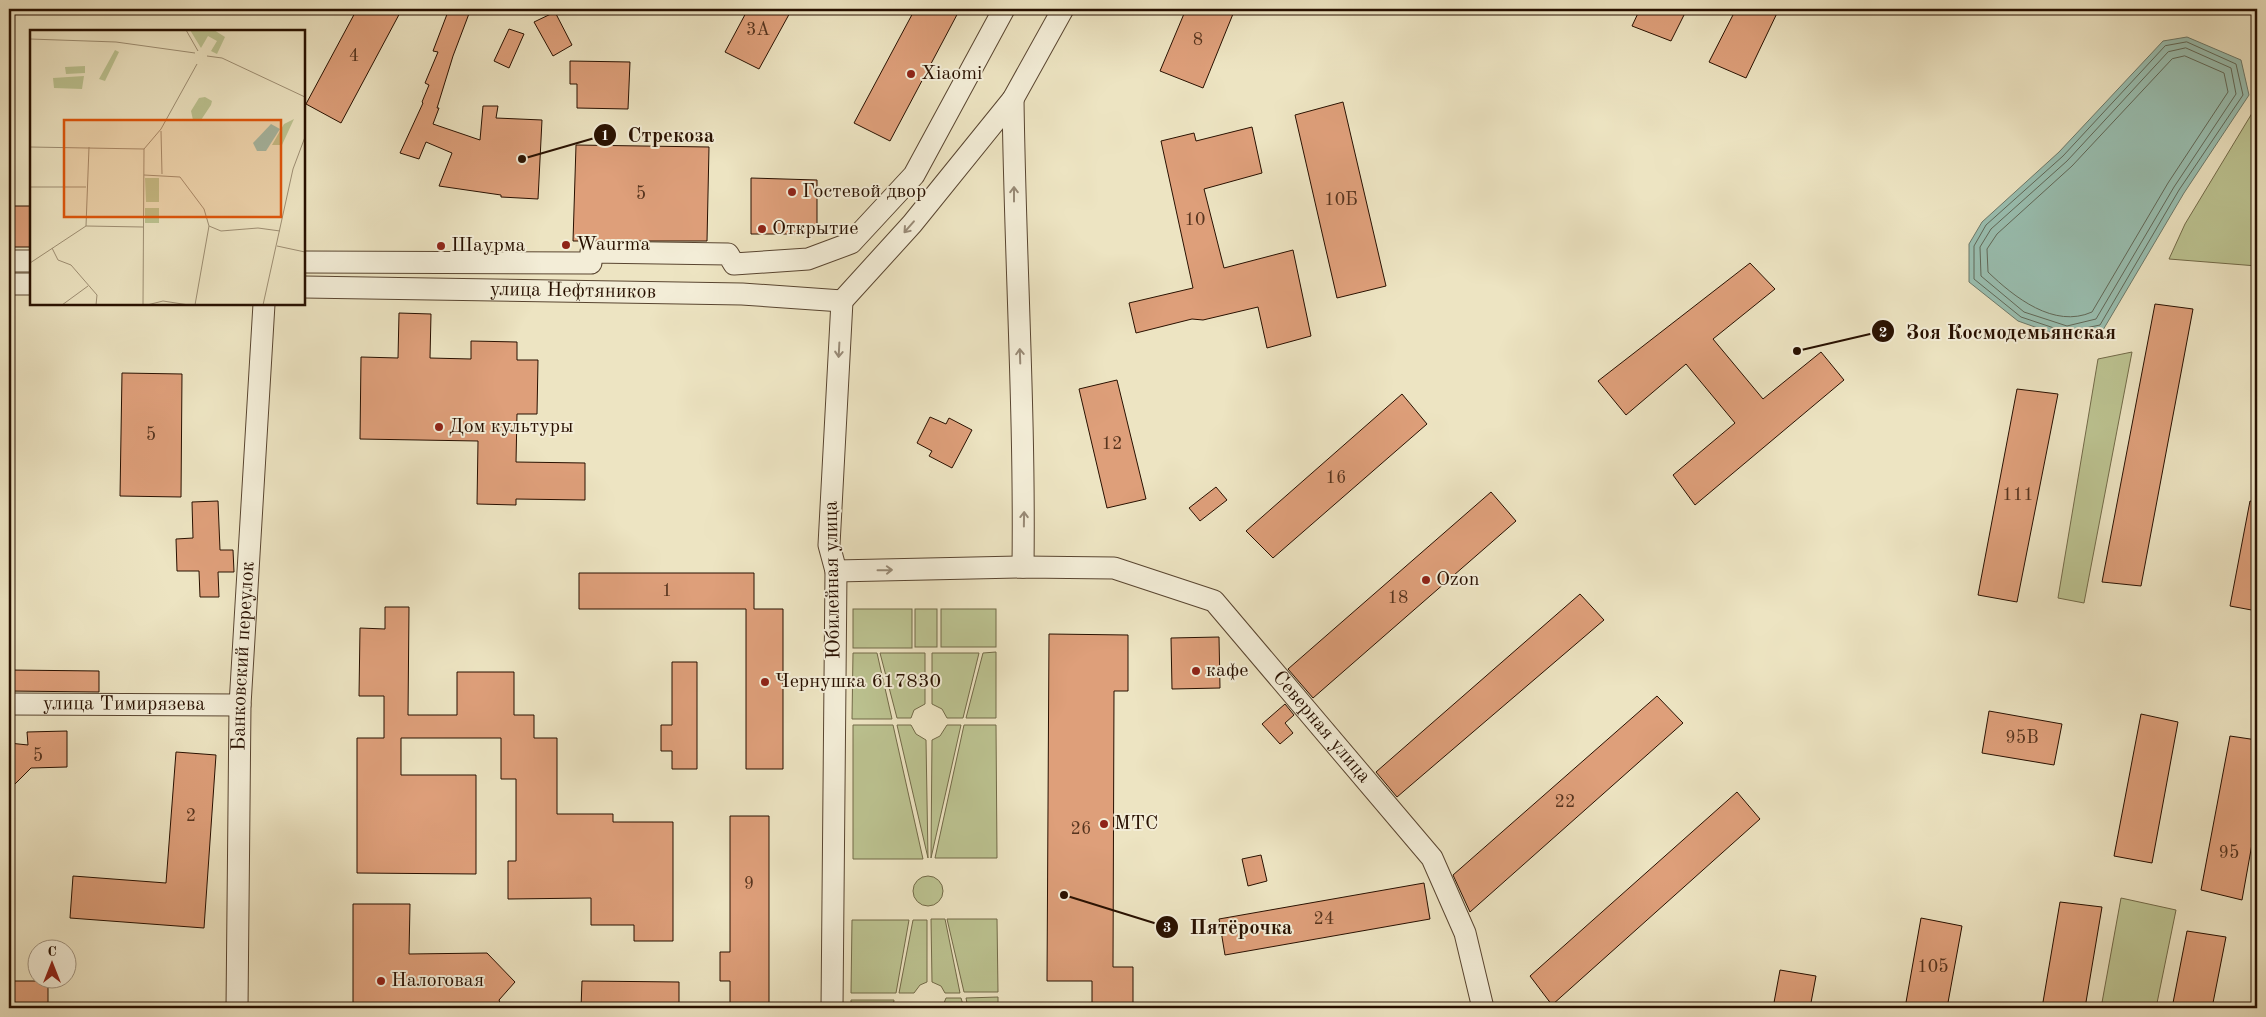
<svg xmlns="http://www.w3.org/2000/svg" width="2266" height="1017" viewBox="0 0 2266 1017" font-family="'Old Standard TT',serif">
<rect width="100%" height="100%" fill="#ede4c2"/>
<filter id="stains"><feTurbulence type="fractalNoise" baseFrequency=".004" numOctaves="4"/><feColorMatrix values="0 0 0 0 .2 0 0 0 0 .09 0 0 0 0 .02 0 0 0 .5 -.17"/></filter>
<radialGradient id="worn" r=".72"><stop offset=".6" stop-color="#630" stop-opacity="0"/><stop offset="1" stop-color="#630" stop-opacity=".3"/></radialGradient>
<g fill="#bcc391" stroke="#726a48">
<path d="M 2257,105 L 2257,266 L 2169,259 L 2185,224 Z"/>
<path d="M 2132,352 L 2084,603 L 2058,598 L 2098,359 Z"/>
<rect x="853" y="609" width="59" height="39"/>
<rect x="915" y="609" width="22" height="38"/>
<rect x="941" y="609" width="55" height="38"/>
<path d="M 996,652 L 996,718 L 966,718 L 983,653 Z"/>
<path d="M 853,653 L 877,653 L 892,719 L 852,719 Z"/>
<path d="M 880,653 L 925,653 L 925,704 L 914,710 L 911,718 L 897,718 Z"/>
<path d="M 932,653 L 979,653 L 963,718 L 947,718 L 942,709 L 932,704 Z"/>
<path d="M 853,725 L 893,725 L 923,859 L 853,859 Z"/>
<path d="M 897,725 L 911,725 L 916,734 L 926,740 L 928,858 Z"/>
<path d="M 947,725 L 961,725 L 931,858 L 932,740 L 940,736 Z"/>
<path d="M 964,725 L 996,725 L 997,858 L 935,858 Z"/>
<circle cx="928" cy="891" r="15"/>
<path d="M 2121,898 L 2176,910 L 2156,1008 L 2101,1008 Z"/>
<path d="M 931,919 L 945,919 L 960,993 L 945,993 L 941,986 L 932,982 Z"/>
<path d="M 947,919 L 997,919 L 998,992 L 964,992 Z"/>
<path d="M 852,920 L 909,920 L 896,993 L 851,993 Z"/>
<path d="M 913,920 L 927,920 L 927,982 L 920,985 L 914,993 L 899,993 Z"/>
<path d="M 998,997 L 998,1008 L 968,1008 L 966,998 Z"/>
<path d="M 946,998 L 961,998 L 964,1008 L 942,1008 Z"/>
<path d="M 851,1000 L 894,1000 L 893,1008 L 851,1008 Z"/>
</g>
<path fill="#99bfb1" stroke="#6c796a" d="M 2187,37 L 2241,60 L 2249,95 L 2184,193 L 2103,330 L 2066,338 L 2018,321 L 1969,282 L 1969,244 L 1982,222 L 2059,152 L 2163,41 Z"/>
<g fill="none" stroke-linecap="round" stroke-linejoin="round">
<g stroke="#606858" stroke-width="1">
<path d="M 2187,42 L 2236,64 L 2243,95 L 2179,190 L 2100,325 L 2066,332 L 2021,317 L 1974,279 L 1974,246 L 1986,225 L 2063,156 L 2165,46 Z"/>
<path d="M 2186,48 L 2231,68 L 2236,94 L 2174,187 L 2096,319 L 2067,326 L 2024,312 L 1981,276 L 1980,247 L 1991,229 L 2067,161 L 2168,52 Z"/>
<path d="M 2185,56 L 2224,73 L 2228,92 L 2168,183 L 2092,312 C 2054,329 2014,297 1988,272 L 1987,249 L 1997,234 L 2072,166 L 2172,59 Z"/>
</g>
</g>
<g fill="#de9f7a" stroke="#281000">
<path d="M 357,9 L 402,9 L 341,123 L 306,104 Z"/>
<path d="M 449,9 L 470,11 L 453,56 L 437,108 L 439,108 L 433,124 L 480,140 L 483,106 L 498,106 L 496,118 L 542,120 L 538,199 L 501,197 L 501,195 L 439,186 L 452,153 L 426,142 L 419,159 L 400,153 L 423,103 L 422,102 L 429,85 L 425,83 L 438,52 L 433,51 Z"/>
<path d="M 748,9 L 792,9 L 759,69 L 725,52 Z"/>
<path d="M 915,9 L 960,9 L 890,141 L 854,123 Z"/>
<path d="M 1186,9 L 1235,9 L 1203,88 L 1160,71 Z"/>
<path d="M 1640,9 L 1687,9 L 1671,41 L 1632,26 Z"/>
<path d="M 1736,9 L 1779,9 L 1746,78 L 1709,62 Z"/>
<path d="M 555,12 L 572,45 L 553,56 L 534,22 Z"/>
<path d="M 509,29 L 524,34 L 509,68 L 494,61 Z"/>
<path d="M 570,61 L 630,62 L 628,109 L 577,108 L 577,84 L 570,84 Z"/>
<path d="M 1343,102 L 1386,286 L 1337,298 L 1295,115 Z"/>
<path d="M 1252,127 L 1262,173 L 1204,189 L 1224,268 L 1293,250 L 1311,336 L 1267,348 L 1258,307 L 1203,320 L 1192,319 L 1136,333 L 1129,303 L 1193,288 L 1161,141 L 1194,133 L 1196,141 Z"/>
<path d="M 576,145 L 709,147 L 707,241 L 573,241 Z"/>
<path d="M 751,178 L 817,180 L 817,234 L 751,234 Z"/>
<path d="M 9,206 L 31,206 L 31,247 L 13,247 L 13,228 L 9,228 Z"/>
<path d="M 1750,263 L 1775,289 L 1713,339 L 1763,399 L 1821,352 L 1844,380 L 1695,505 L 1673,475 L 1735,423 L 1686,364 L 1626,415 L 1598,381 Z"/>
<path d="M 2155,304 L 2193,309 L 2141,586 L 2102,582 Z"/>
<path d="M 399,313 L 431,314 L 430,358 L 471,359 L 471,341 L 517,342 L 517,360 L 538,360 L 537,414 L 517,414 L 516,462 L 585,463 L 585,500 L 516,499 L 516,505 L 477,504 L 478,441 L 360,439 L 361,357 L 398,358 Z"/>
<path d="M 122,373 L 182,374 L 181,497 L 120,496 Z"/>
<path d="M 1117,380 L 1146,499 L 1107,508 L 1079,389 Z"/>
<path d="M 2017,389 L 2058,394 L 2017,602 L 1978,595 Z"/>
<path d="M 1402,394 L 1427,424 L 1273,558 L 1246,531 Z"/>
<path d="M 930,417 L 946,424 L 949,418 L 972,430 L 952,468 L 929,456 L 932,451 L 917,443 Z"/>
<path d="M 1216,487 L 1227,500 L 1200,521 L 1189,508 Z"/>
<path d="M 1491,492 L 1516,521 L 1313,698 L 1288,669 Z"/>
<path d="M 218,501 L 220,550 L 233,550 L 234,572 L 218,572 L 219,597 L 200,597 L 199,571 L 177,571 L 176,539 L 193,538 L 192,502 Z"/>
<path d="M 2250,501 L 2257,502 L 2257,611 L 2230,606 Z"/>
<path d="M 579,573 L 754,573 L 754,609 L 783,609 L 783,769 L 746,769 L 746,609 L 579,609 Z"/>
<path d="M 1580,594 L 1604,620 L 1397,797 L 1376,772 Z"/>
<path d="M 385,607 L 409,607 L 408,715 L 457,715 L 457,672 L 514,672 L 514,715 L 534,715 L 534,738 L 557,738 L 557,814 L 613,814 L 613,822 L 673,822 L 673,941 L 634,941 L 634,925 L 591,925 L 591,898 L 508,899 L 508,861 L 516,861 L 516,779 L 501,779 L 501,738 L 401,738 L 401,775 L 476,775 L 476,874 L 357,873 L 357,738 L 384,738 L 384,696 L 359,696 L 360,628 L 385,629 Z"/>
<path d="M 1049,634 L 1128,635 L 1128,691 L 1114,691 L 1113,967 L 1133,967 L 1133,1008 L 1092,1008 L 1092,981 L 1047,981 Z"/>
<path d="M 1219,637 L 1220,688 L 1172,689 L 1171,638 Z"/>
<path d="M 672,662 L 697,662 L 697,769 L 672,769 L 672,751 L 661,751 L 661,725 L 672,725 Z"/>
<path d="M 9,670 L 99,671 L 99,692 L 9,691 Z"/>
<path d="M 1657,696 L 1683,723 L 1470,912 L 1453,875 Z"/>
<path d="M 1285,704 L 1294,715 L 1285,723 L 1293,733 L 1280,744 L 1262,724 Z"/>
<path d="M 1989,711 L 2062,724 L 2054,765 L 1982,753 Z"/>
<path d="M 2141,714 L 2178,722 L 2152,863 L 2114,856 Z"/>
<path d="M 67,731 L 67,767 L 31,768 L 9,790 L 9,743 L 28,745 L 27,732 Z"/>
<path d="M 2230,736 L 2257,740 L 2257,816 L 2242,900 L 2201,890 Z"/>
<path d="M 176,752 L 216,755 L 204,928 L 70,918 L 73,876 L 166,883 Z"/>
<path d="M 1737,792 L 1760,819 L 1552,1005 L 1530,976 Z"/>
<path d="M 730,816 L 769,816 L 769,1008 L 730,1008 L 730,981 L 720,981 L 720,952 L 730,952 Z"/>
<path d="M 1261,855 L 1267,881 L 1248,886 L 1242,859 Z"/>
<path d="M 1424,883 L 1430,919 L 1225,955 L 1219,919 Z"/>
<path d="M 2060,902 L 2102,907 L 2085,1008 L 2042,1008 Z"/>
<path d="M 353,904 L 410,904 L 409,954 L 487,953 L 515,982 L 499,1000 L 502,1008 L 353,1008 Z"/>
<path d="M 1921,918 L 1962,926 L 1947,1008 L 1905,1008 Z"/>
<path d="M 2187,931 L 2226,937 L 2212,1008 L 2172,1008 Z"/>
<path d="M 1780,970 L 1816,976 L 1810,1008 L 1773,1008 Z"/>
<rect x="9" y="981" width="39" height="27"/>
<path d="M 582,981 L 679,982 L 679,1008 L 581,1008 Z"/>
</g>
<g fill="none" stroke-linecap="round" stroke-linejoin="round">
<g stroke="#594530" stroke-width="23">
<g id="minor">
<path d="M 1013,99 C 1015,256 1025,411 1023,567"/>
<path d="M 9,261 L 31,261"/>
<path d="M 304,262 L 591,263 L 591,252 L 728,254 L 734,264 L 808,259 L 851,243 L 914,175 L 1004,9"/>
<path d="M 9,284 L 31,284"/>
<path id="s1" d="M 304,287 L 742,294 L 842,301"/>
<path d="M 842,301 L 912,224 L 1013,99 L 1063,9"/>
<path id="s2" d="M 836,571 L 1023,567 L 1114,568 L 1214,601 L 1432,858 L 1465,933 L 1483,1008"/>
<path id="s3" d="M 9,704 L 240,705"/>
<path id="s4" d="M 237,1008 L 240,705 L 264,304"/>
<path d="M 832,1008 L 836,571 L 829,545 L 842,301"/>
</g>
</g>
<use href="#minor" stroke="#f3edd7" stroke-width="21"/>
</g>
<defs><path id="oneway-shaft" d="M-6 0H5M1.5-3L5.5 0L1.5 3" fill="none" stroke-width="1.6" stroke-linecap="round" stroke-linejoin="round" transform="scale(1.25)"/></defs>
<g stroke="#988a76">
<use href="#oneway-shaft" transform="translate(1014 194) rotate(-90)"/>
<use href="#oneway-shaft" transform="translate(909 227) rotate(131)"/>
<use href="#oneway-shaft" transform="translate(839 350) rotate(93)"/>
<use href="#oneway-shaft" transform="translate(1020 356) rotate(-92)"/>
<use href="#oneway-shaft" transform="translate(1024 519) rotate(-89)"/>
<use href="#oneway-shaft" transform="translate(885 570) rotate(-1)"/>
</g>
<g fill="#8f2418" stroke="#f3edd7" stroke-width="2">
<circle cx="911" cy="74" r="5"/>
<circle cx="792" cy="192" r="5"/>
<circle cx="762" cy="229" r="5"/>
<circle cx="566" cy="245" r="5"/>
<circle cx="441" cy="246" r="5"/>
<circle cx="439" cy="427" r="5"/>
<circle cx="1426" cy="580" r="5"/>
<circle cx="1196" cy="671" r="5"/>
<circle cx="765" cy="682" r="5"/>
<circle cx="1104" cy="824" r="5"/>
<circle cx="381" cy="981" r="5"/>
</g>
<g text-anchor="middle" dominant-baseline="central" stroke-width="4" stroke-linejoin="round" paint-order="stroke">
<g font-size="18" fill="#56341e">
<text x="758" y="30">3А</text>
<text x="1198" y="40">8</text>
<text x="354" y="56">4</text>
<text x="641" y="194">5</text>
<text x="1341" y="200">10Б</text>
<text x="1195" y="220">10</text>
<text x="151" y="435">5</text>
<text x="1112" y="444">12</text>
<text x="1336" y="478">16</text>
<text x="2018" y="495">111</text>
<text x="667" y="591">1</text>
<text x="1398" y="598">18</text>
<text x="2022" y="738">95В</text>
<text x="38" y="756">5</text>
<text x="1565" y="802">22</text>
<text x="191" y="816">2</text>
<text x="1081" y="829">26</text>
<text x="2229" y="853">95</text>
<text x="749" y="884">9</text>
<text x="1324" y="919">24</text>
<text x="1933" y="967">105</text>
</g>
<g font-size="20" fill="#281000" stroke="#f3edd7" text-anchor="start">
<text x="921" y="74">Xiaomi</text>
<text x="802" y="192">Гостевой двор</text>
<text x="772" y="229">Открытие</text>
<text x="576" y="245">Waurma</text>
<text x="451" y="246">Шаурма</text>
<text x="449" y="427">Дом культуры</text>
<text x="1436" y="580">Ozon</text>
<text x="1206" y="671">кафе</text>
<text x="775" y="682">Чернушка 617830</text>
<text x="1114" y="824">МТС</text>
<text x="391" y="981">Налоговая</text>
</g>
<g font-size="20" fill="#281000" stroke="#f3edd7">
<text stroke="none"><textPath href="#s1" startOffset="269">улица Нефтяников</textPath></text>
<text transform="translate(833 580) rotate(-91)">Юбилейная улица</text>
<text stroke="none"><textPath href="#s4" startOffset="352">Банковский переулок</textPath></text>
<text stroke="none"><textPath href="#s3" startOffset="115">улица Тимирязева</textPath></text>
<text stroke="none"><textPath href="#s2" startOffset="549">Северная улица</textPath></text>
</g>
</g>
<g transform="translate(30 30)">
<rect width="275" height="275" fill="#ede4c2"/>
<path d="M 160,0 L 184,0 L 195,7 L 187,24 L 181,21 L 187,11 L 178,6 L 171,18 ZM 85,20 L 89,22 L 75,51 L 69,49 ZM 55,36 L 55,43 L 36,44 L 35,37 ZM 54,46 L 52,59 L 24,58 L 23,48 ZM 175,67 L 182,71 L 181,75 L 171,90 L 163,90 L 161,81 L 169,68 ZM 264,89 L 252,115 L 242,115 L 254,94 ZM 115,148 L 129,148 L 129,172 L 116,172 ZM 115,178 L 129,178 L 129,193 L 115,193 Z" fill="#bcc391"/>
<path d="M 241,94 L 250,99 L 236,121 L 227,121 L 223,113 Z" fill="#99bfb1"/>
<path fill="none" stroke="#9e8f74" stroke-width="1" d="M 156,0 L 168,21M 0,9 L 86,12 L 165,23M 177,26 L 192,28 L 275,67M 131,101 L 132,144M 0,117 L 114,119M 114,119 L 131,99 L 167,34M 114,145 L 150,147 L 174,179 L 179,196 L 165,275M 0,157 L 56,157M 56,196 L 59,117M 179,196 L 191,201 L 228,198 L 250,201M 247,216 L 275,222M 22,218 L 28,230 L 41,235 L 67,265 L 66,275M 0,233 L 56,196 L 113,197M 32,275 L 58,256M 113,275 L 114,119M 117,275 L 133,271 L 159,275M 233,275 L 263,139 L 275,107"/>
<path fill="#de550b" fill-opacity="0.15" stroke="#de550b" stroke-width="2.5" d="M 34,90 L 251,90 L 251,187 L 34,187 Z"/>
<rect width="275" height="275" fill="none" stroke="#281000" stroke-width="2.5"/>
</g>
<path fill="none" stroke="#281000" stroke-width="2" d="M522 159L605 135M1797 351L1883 331M1064 895L1167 927"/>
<g fill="#281000" stroke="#f3edd7" stroke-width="2">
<circle cx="522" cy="159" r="5"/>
<circle cx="1797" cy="351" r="5"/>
<circle cx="1064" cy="895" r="5"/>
<circle cx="605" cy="135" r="12"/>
<circle cx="1883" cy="331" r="12"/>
<circle cx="1167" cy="927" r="12"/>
</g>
<g font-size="15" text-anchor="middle" font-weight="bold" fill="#fff">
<text x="605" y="140">1</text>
<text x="1883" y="337">2</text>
<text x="1167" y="932">3</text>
</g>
<g font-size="21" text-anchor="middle" font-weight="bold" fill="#281000" stroke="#f3edd7" stroke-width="4" stroke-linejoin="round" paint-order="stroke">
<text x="671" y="142">Стрекоза</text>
<text x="2011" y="339">Зоя Космодемьянская</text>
<text x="1241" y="934">Пятёрочка</text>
</g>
<rect width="2266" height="1017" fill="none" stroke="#ede4c2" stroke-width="30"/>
<rect x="10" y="10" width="2246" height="997" fill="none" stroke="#281000" stroke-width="2.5"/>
<rect x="15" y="15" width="2236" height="987" fill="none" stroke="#281000"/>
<g transform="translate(52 964)"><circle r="24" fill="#f3edd7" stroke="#a29581"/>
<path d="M0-4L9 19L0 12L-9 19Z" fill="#8f2418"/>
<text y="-8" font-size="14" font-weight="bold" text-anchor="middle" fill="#281000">С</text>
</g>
<rect width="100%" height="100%" filter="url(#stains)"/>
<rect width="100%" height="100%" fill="url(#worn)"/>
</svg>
